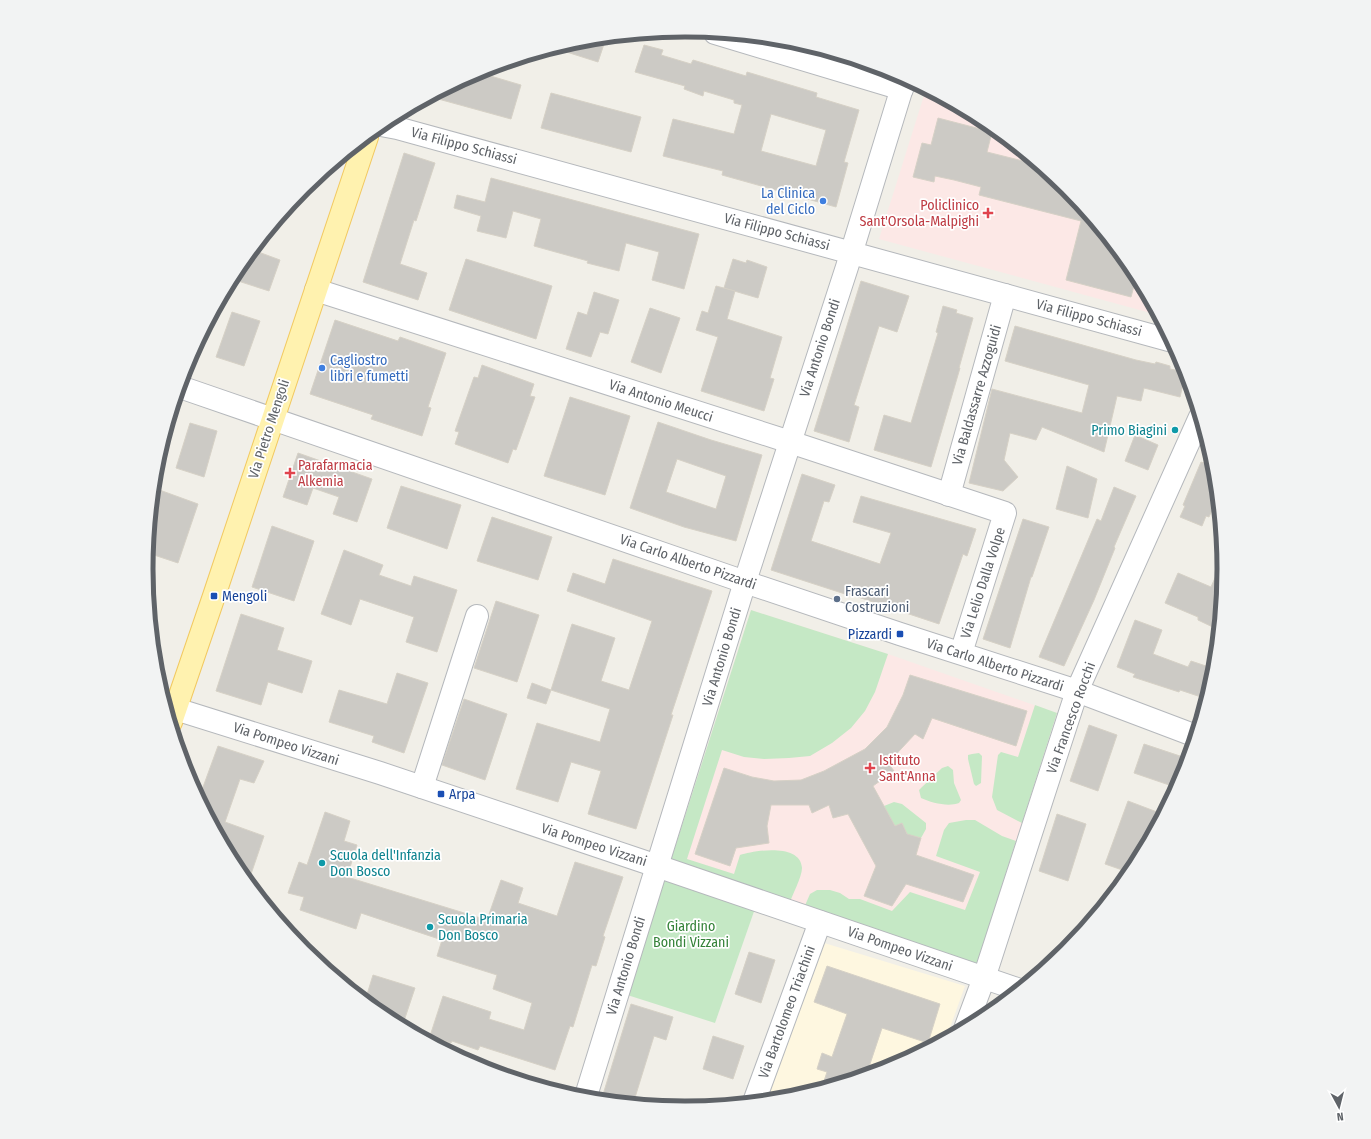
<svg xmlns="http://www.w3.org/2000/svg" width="1371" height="1139" viewBox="0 0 1371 1139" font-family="'Fira Sans Condensed',sans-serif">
<rect width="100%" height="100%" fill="#f1efe8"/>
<path fill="#fef7e0" d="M 821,942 L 965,986 L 946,1039 L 892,1068 L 791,1099 L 764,1101 Z"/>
<g fill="#fce8e6">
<path d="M 926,89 L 985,121 L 1067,188 L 1134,270 L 1158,315 L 879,239 Z"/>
<path d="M 751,610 L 888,654 L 1057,713 L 976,967 L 669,866 Z"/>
</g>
<g fill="#c5e8c5">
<path d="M 751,610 L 888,654 L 875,692 L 865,711 L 851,728 L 832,743 L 810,756 L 789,758 L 764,759 L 744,757 L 722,750 L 687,859 L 734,874 L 740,855 C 755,850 801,843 802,868 C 802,877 792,895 789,905 L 669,866 Z"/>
<path d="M 1035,705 L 1057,713 L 1022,823 L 997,810 L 992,797 L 998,755 L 1001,752 L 1018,757 Z"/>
<path d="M 979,753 L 982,756 L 981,783 L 976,786 L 974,784 L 968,759 L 968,755 L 972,754 Z"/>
<path d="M 948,766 L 953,770 L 954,783 L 961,800 L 959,803 C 948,807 932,803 921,798 L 919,790 L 922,787 L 942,768 Z"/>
<path d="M 894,802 L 902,804 L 926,823 L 926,829 L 921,838 L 915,836 L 912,845 L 902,823 L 895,826 L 884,806 Z"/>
<path d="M 966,820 L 975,820 L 1002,836 L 1016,841 L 976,967 L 803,910 L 810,894 L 817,890 L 830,890 L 840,893 L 849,899 L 860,899 L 892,911 L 910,892 L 965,910 L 980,872 L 936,856 L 944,830 L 949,823 Z"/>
<path d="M 657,866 L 758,900 L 715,1023 L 618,992 Z"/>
</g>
<g fill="#cccac5" stroke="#d6d1c6" fill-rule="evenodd">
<path d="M 606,38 L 598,62 L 554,48 L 580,40 Z"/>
<path d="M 644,45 L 663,50 L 661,55 L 691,64 L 693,60 L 746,76 L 747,72 L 817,93 L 816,97 L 859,110 L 844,162 L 848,163 L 836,207 L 722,175 L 723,171 L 663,156 L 673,119 L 734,134 L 742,105 L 734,103 L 734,100 L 704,91 L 703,96 L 684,89 L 685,86 L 635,72 ZM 771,114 L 826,130 L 816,166 L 761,151 Z"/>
<path d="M 477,72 L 521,85 L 511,119 L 431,97 Z"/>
<path d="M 551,93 L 641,117 L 631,152 L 541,128 Z"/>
<path d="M 938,118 L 992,132 L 987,152 L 1039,165 L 1067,188 L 1134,270 L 1137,275 L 1131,297 L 1066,280 L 1081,221 L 979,195 L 981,187 L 954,180 L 935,176 L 934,182 L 913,177 L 922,143 L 931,145 Z"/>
<path d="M 404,153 L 435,163 L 416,221 L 414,220 L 400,264 L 427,273 L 418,300 L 363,282 Z"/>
<path d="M 491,178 L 699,234 L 684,289 L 652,280 L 659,252 L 626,243 L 619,271 L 587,263 L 588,261 L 534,246 L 541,219 L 513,211 L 506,238 L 477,231 L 481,216 L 454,208 L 457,195 L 485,202 Z"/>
<path d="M 253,250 L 280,260 L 269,291 L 232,279 L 237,270 Z"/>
<path d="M 466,259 L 552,286 L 536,339 L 449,310 Z"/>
<path d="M 733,259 L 746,263 L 747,260 L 767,267 L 758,298 L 724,288 Z"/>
<path d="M 861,281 L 909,296 L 897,332 L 879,326 L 854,405 L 859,407 L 849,442 L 814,431 Z"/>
<path d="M 716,286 L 735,291 L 727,319 L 782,337 L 770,378 L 774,379 L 764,411 L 701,391 L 718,337 L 696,330 L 702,311 L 708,313 Z"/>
<path d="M 594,292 L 619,300 L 608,334 L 600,332 L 591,357 L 566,349 L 578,312 L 587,315 Z"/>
<path d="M 943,306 L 957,310 L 956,313 L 973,318 L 959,368 L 960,368 L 931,467 L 874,450 L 884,415 L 911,423 L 938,333 L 936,332 Z"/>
<path d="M 650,308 L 680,318 L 661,373 L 631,362 Z"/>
<path d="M 232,312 L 260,321 L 244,366 L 216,357 Z"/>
<path d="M 335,320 L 398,341 L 400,337 L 446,353 L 428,407 L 431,408 L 422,436 L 371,419 L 373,415 L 310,394 Z"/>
<path d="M 1015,326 L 1136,360 L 1155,364 L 1156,362 L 1170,366 L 1170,369 L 1186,372 L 1180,397 L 1144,388 L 1141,401 L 1117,396 L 1104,452 L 1042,427 L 1036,440 L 1010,433 L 1004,460 L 1018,477 L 1003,491 L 969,483 L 992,389 L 1082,413 L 1089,385 L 1005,361 Z"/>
<path d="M 482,365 L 534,384 L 530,396 L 535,397 L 516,450 L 513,449 L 508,463 L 455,444 L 459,432 L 455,431 L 474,377 L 478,378 Z"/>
<path d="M 570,397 L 630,416 L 605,495 L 544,476 Z"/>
<path d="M 658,422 L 711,440 L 762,455 L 736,541 L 684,527 L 630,508 ZM 677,459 L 726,476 L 716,509 L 666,492 Z"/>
<path d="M 190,423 L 217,431 L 204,477 L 176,468 Z"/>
<path d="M 1135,435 L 1158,445 L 1148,470 L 1125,461 Z"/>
<path d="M 1210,448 L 1215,464 L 1218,496 L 1209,517 L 1206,516 L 1202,526 L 1180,517 L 1185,506 L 1183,505 L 1201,462 L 1204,463 Z"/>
<path d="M 298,453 L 372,479 L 357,522 L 333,514 L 339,497 L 313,488 L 307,505 L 283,497 Z"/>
<path d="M 1067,466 L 1097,479 L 1088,518 L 1056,509 Z"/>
<path d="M 802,474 L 835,485 L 829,502 L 824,501 L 811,541 L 880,564 L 891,533 L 853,522 L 861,496 L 976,529 L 967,556 L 963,554 L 939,624 L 846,593 L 845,594 L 771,570 Z"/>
<path d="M 401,486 L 461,505 L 447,549 L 387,528 Z"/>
<path d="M 1114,487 L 1136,496 L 1114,547 L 1115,548 L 1094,600 L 1064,666 L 1039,657 L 1097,519 L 1101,521 Z"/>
<path d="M 154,488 L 198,504 L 178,563 L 148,553 Z"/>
<path d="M 492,517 L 552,537 L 538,580 L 477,561 Z"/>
<path d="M 1023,519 L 1049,527 L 1032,577 L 1031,577 L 1010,648 L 983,639 Z"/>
<path d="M 272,526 L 314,541 L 294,601 L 252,587 Z"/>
<path d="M 344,550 L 383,565 L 379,575 L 411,586 L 414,576 L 457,590 L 437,652 L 406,642 L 414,617 L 360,599 L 351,625 L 321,614 Z"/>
<path d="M 613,559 L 712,591 L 671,715 L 673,715 L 636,829 L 588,814 L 601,771 L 571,762 L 558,802 L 516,789 L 537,723 L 600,742 L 610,709 L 551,690 L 572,624 L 615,638 L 601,681 L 629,690 L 652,621 L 567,591 L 573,573 L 605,584 Z"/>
<path d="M 1223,560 L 1224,561 L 1225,570 L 1219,630 L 1198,620 L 1198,617 L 1165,603 L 1178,573 L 1211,587 Z"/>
<path d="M 496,601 L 539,615 L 517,682 L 474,668 Z"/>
<path d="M 241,614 L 284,628 L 277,650 L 312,661 L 302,693 L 268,682 L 261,705 L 216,691 Z"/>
<path d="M 1135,620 L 1162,630 L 1153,654 L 1188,667 L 1191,661 L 1215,669 L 1207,699 L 1180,690 L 1179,692 L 1133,677 L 1135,674 L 1117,667 Z"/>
<path d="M 397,673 L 428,683 L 404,753 L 372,742 L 374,736 L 329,722 L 339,690 L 387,704 Z"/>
<path d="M 910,675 L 1027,711 L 1016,746 L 932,718 L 923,739 L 915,734 L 888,763 L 894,771 L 873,786 L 895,826 L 902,823 L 907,834 L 921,838 L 916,855 L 974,875 L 963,902 L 906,884 L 892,906 L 864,896 L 876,866 L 848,814 L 833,818 L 829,805 L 812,813 L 809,805 L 771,805 L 767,826 L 769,843 L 736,848 L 730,866 L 695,854 L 724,768 L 752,777 L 774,781 L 801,780 L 824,771 L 865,749 L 887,727 L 903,695 Z"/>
<path d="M 532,683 L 551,690 L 546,704 L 527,698 Z"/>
<path d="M 464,699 L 507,714 L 485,780 L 442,765 Z"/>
<path d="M 1089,725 L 1117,735 L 1098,791 L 1070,781 Z"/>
<path d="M 1144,744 L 1189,759 L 1184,776 L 1178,788 L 1134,773 Z"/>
<path d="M 218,746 L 264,761 L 254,783 L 240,779 L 225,822 L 264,836 L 248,883 L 237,869 L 199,798 Z"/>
<path d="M 1128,801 L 1157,812 L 1140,859 L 1131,873 L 1105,864 Z"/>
<path d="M 325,812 L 350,821 L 344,841 L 357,845 L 347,877 L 487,920 L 501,880 L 523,888 L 518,903 L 557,916 L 575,862 L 623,877 L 603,936 L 605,937 L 596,966 L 592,965 L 573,1027 L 570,1026 L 555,1070 L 480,1046 L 478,1050 L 452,1041 L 451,1043 L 430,1036 L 443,996 L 491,1012 L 489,1019 L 524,1030 L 532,1003 L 493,989 L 497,975 L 437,956 L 442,940 L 361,913 L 356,929 L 300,910 L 304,897 L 288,893 L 299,862 L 307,865 Z"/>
<path d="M 1057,814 L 1086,824 L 1068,881 L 1039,871 Z"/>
<path d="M 749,952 L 775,960 L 761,1003 L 735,994 Z"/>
<path d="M 827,966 L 940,1004 L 928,1043 L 882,1028 L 868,1070 L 861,1068 L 858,1078 L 821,1090 L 827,1072 L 817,1069 L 822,1053 L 832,1057 L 847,1014 L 814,1002 Z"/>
<path d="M 373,975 L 415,988 L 402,1027 L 386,1018 L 365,1001 Z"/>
<path d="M 631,1004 L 673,1017 L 666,1040 L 654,1036 L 633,1104 L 601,1101 Z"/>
<path d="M 713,1036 L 744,1046 L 733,1079 L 703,1069 Z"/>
</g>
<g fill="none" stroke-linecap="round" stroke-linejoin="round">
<g stroke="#b5b8bc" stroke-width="24">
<g id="minor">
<path d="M 715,33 L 902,89"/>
<path d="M 381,125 L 397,128 L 1172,341"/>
<path d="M 316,290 L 790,442 L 1005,513 L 961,653"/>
<path d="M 180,387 L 745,582 L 900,634 L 1077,691 L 1196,736"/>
<path d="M 949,495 L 1005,295"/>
<path d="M 166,706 L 380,773 L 657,866 L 1020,990"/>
<path d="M 422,787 L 477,616"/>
<path d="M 965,1029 L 984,978 L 1077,691 L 1200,417"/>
<path d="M 585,1099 L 749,569 L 847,267 L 905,78"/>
<path d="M 754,1102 L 820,922"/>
</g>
</g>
<g stroke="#f2c960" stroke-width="24">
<path id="major" d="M 171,722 L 214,596 L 367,137"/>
</g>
<use href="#minor" stroke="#fff" stroke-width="22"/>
<use href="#major" stroke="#fff2af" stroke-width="22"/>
</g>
<g fill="#3f7fe0" stroke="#fff" stroke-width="1.5">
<circle cx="823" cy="201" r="4"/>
<circle cx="322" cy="368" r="4"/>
</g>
<g fill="#e0444e" stroke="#fff" stroke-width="1.5">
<path d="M986 207h4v4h4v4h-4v4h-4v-4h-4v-4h4z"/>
<path d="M288 467h4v4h4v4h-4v4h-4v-4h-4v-4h4z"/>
<path d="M868 762h4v4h4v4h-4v4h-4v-4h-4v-4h4z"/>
</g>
<g fill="#0f9aa8" stroke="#fff" stroke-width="1.5">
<circle cx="1175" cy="430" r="4"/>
<circle cx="322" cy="863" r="4"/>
<circle cx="430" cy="927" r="4"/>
</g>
<g fill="#1a4fb4" stroke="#fff" stroke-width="1.5">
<rect x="210" y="592" width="8" height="8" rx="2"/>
<rect x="896" y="630" width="8" height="8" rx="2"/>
<rect x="437" y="790" width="8" height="8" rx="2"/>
</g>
<circle fill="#5c6f8a" stroke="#fff" stroke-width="1.5" cx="837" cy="599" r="4"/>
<g text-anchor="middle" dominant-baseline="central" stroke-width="3.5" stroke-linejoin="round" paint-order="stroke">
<g font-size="14" fill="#5f6368" stroke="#fff">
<text transform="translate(464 146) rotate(15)">Via Filippo Schiassi</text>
<text transform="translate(777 232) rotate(15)">Via Filippo Schiassi</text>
<text transform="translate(1089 318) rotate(15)">Via Filippo Schiassi</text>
<text transform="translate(820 348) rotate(-72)">Via Antonio Bondi</text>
<text transform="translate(977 395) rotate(-74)">Via Baldassarre Azzoguidi</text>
<text transform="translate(661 401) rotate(18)">Via Antonio Meucci</text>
<text transform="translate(269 429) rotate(-72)">Via Pietro Mengoli</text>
<text transform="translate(688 562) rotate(19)">Via Carlo Alberto Pizzardi</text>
<text transform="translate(983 583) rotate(-72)">Via Lelio Dalla Volpe</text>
<text transform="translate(722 657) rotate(-73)">Via Antonio Bondi</text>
<text transform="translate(995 665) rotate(18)">Via Carlo Alberto Pizzardi</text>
<text transform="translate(1071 718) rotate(-70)">Via Francesco Rocchi</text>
<text transform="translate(286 744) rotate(18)">Via Pompeo Vizzani</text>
<text transform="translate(594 845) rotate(18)">Via Pompeo Vizzani</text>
<text transform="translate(900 949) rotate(19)">Via Pompeo Vizzani</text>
<text transform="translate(626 966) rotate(-73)">Via Antonio Bondi</text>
<text transform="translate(787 1012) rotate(-70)">Via Bartolomeo Triachini</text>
</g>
<g font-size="14" fill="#366cbe" stroke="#fff" text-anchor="end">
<text x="815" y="193">La Clinica<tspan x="815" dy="16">del Ciclo</tspan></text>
<text x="330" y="360" text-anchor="start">Cagliostro<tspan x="330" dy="16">libri e fumetti</tspan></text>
</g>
<g font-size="14" fill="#be3a42" stroke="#fff" text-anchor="start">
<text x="979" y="205" text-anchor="end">Policlinico<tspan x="979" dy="16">Sant'Orsola-Malpighi</tspan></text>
<text x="298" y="465">Parafarmacia<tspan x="298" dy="16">Alkemia</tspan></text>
<text x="879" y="760">Istituto<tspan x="879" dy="16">Sant'Anna</tspan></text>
</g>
<g font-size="14" fill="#0d838f" stroke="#fff" text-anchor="start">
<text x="1167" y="430" text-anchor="end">Primo Biagini</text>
<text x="330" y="855">Scuola dell'Infanzia<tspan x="330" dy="16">Don Bosco</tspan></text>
<text x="438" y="919">Scuola Primaria<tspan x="438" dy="16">Don Bosco</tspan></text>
</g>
<g font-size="14" fill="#4e5e75" stroke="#fff" text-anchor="start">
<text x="845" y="591">Frascari<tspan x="845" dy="16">Costruzioni</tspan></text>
</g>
<g font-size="14" fill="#164399" stroke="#fff" text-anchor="start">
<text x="222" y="596">Mengoli</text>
<text x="892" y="634" text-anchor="end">Pizzardi</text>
<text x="449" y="794">Arpa</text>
</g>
<g font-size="14" fill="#348238" stroke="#fff">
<text x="691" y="926">Giardino<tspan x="691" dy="16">Bondi Vizzani</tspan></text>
</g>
</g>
<path d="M0 0H1371V1139H0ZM153 569a532 532 0 1 1 1064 0a532 532 0 1 1-1064 0Z" fill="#f2f3f3" fill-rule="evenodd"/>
<path fill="none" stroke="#5f6368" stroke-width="5" d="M153 569a532 532 0 1 1 1064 0a532 532 0 1 1-1064 0Z"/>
<g transform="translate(1339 1107) rotate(173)" stroke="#ffffff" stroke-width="3" paint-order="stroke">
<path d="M0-3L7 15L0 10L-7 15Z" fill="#5f6368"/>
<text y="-6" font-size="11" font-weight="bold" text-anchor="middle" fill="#5f6368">N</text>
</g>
</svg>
